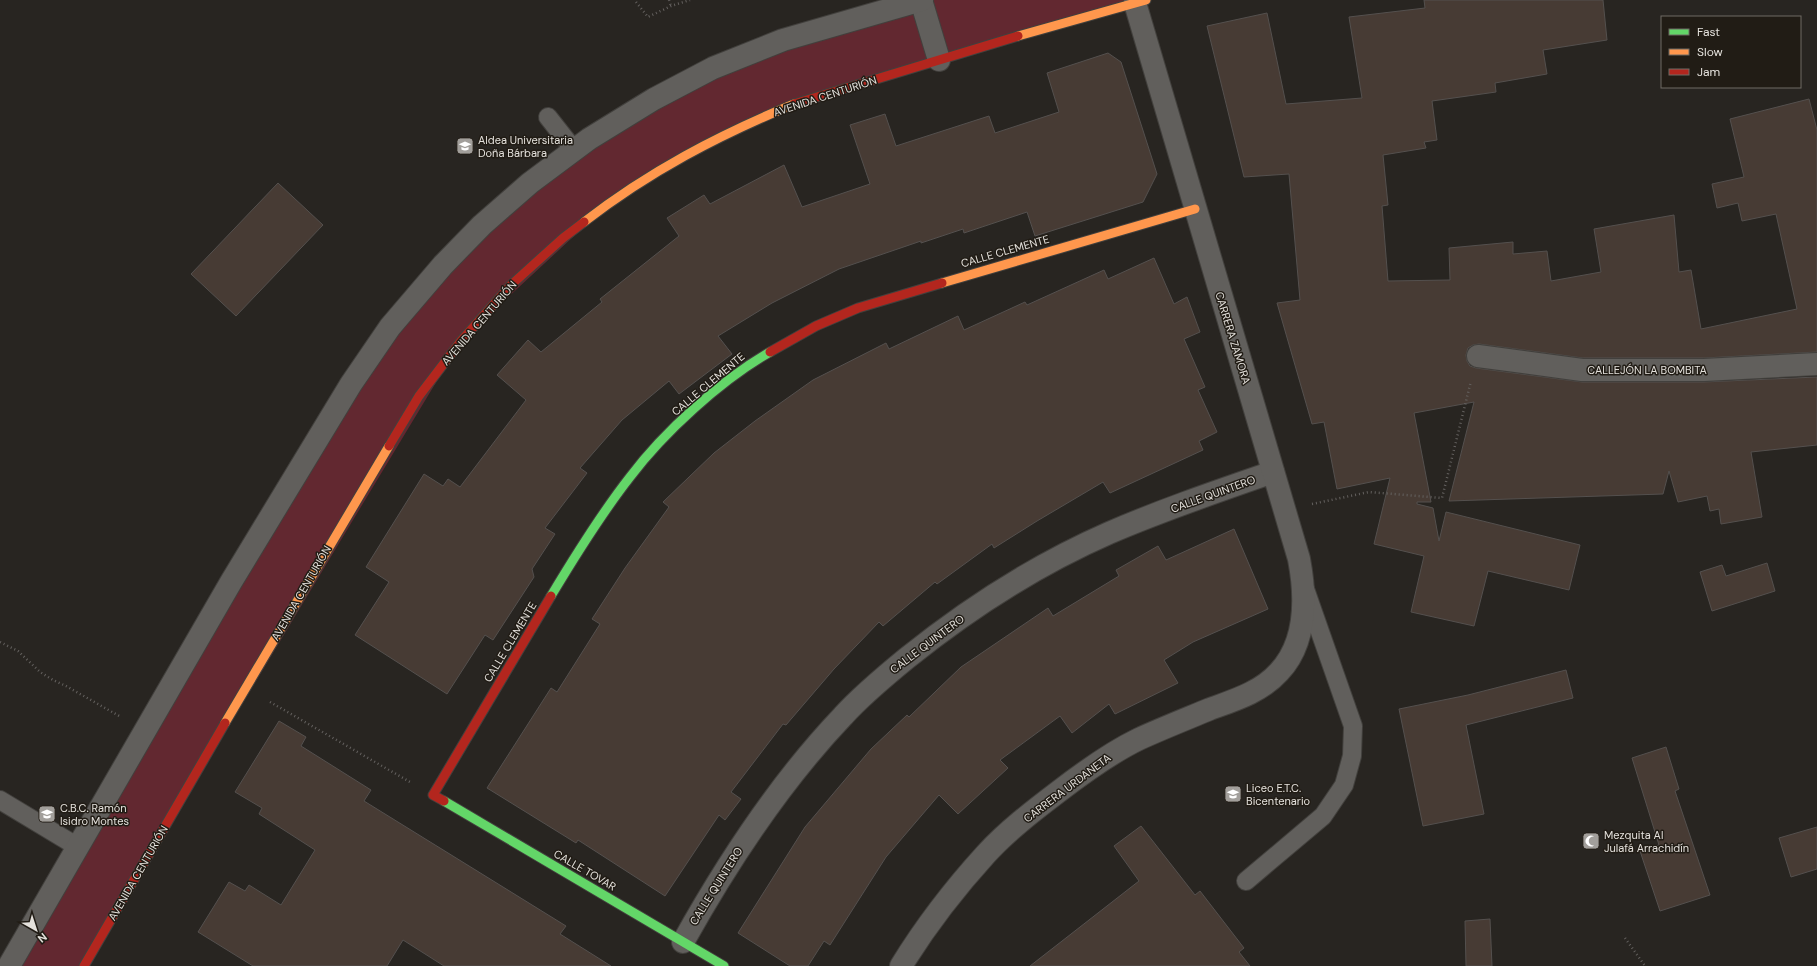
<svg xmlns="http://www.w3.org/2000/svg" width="1817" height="966" viewBox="0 0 1817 966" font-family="'DM Sans',sans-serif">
<rect width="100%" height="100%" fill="#282521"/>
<path fill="#622830" d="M 922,0 L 1146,0 L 794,104 L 615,198 L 461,341 L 84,966 L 9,966 L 231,582 L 443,265 L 654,99 Z"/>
<g fill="#473b34" stroke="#54504e">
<path d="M 1424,0 L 1603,0 L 1607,40 L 1543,50 L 1547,74 L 1495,83 L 1496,92 L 1432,101 L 1437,140 L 1424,142 L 1426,148 L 1383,155 L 1388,205 L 1382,206 L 1388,281 L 1450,280 L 1449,248 L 1513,242 L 1513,254 L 1547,251 L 1551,281 L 1601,272 L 1594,229 L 1674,215 L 1679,272 L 1691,270 L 1701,329 L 1797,309 L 1776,214 L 1742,221 L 1738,203 L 1717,208 L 1712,184 L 1744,177 L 1730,119 L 1809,99 L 1817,130 L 1817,352 L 1704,358 L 1583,358 L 1479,344 L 1473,345 L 1468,348 L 1466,355 L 1467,361 L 1470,366 L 1476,368 L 1582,382 L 1704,382 L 1817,377 L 1817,445 L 1751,452 L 1762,517 L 1721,524 L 1719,509 L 1710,511 L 1707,496 L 1678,502 L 1669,471 L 1663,494 L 1449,501 L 1474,402 L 1414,413 L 1431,502 L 1417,502 L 1417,504 L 1433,508 L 1439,541 L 1446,512 L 1580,545 L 1569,590 L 1488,571 L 1474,626 L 1411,612 L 1424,556 L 1374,544 L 1390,478 L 1337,489 L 1324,422 L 1312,424 L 1277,303 L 1300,300 L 1289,174 L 1244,177 L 1207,26 L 1267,13 L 1286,104 L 1362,98 L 1349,17 L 1425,8 Z"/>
<path d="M 1108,53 L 1121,62 L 1157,174 L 1143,202 L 1035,236 L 1027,212 L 964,233 L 963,229 L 921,243 L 921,241 L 839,269 L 772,303 L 718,336 L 732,354 L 679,394 L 669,381 L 622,420 L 580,468 L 587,473 L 545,528 L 555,534 L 532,569 L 534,577 L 493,640 L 485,635 L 447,694 L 355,635 L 389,582 L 366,567 L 424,474 L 443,486 L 448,479 L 460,487 L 526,400 L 497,375 L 528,340 L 541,352 L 602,302 L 600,299 L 679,236 L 667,218 L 704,195 L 710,204 L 784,165 L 802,207 L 870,184 L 850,125 L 885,114 L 896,146 L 989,116 L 995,133 L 1059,112 L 1047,73 Z"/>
<path d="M 278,183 L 323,225 L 236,316 L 191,274 Z"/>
<path d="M 1154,258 L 1174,304 L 1187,297 L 1200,332 L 1184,339 L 1205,387 L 1198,390 L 1217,432 L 1199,441 L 1203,450 L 1110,493 L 1103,482 L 1037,521 L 994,548 L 992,544 L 937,584 L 935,582 L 883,626 L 879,622 L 834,669 L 786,725 L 783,724 L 731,792 L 741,799 L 725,820 L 719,815 L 665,896 L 578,840 L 576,843 L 487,788 L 551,688 L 557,692 L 600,624 L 592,619 L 625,568 L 669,507 L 663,502 L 714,453 L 755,421 L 813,380 L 886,343 L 889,349 L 958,316 L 964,330 L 1025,302 L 1027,305 L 1104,270 L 1108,279 Z"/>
<path d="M 1234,529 L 1268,609 L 1193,642 L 1164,660 L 1178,683 L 1115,714 L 1109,704 L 1072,733 L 1060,716 L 1000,760 L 1008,768 L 958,814 L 939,795 L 886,857 L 830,945 L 824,941 L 808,966 L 790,966 L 738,933 L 805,827 L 871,749 L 907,715 L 909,717 L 961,667 L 1048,608 L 1053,616 L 1119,576 L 1116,570 L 1158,546 L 1166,560 Z"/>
<path d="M 1767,563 L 1775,591 L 1712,611 L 1700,572 L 1722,565 L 1726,576 Z"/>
<path d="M 1566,670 L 1573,698 L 1466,725 L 1484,814 L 1423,826 L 1399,709 L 1468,695 Z"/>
<path d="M 279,721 L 306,737 L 301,746 L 371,790 L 364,801 L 566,926 L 560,934 L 611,966 L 444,966 L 403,940 L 387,966 L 253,966 L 198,932 L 229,882 L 245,891 L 249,885 L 281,905 L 315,850 L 259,814 L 262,808 L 235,792 Z"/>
<path d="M 1666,747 L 1679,789 L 1675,791 L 1710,895 L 1660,911 L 1640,851 L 1659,845 L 1632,758 Z"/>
<path d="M 1141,826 L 1195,895 L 1200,891 L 1244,948 L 1239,952 L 1250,966 L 1030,966 L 1139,881 L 1114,846 Z"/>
<path d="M 1817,827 L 1817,869 L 1791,877 L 1779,838 Z"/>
<path d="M 1490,919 L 1492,966 L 1466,966 L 1465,921 Z"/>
</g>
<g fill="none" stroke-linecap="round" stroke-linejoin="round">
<g stroke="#42403d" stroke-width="20">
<g id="lane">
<path d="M 548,117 L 574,150"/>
<path d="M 0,800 L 78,847"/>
<path d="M 1246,881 L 1323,816 L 1344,785 L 1352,756 L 1353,726 L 1305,589"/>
</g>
</g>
<g stroke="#42403d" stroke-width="24">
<g id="street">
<path d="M 921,0 L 939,60"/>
<path d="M 1478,356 L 1582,370 L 1704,370 L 1817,364"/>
<path d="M 683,942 C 727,863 781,781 843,716 C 862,695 885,676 907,658 C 968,609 1036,565 1109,533 C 1162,510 1218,491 1273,472"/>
<path d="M 9,966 L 231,582 L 351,384 L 390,327 L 443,265 L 482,225 L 530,183 L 589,139 L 654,99 L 713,68 L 783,40 L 922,0"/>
<path d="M 901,966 C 925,927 955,888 986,854 C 1007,831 1033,811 1058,792 C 1084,772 1110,753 1139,739 C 1163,728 1186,719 1210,709 C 1235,700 1261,692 1279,672 C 1307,642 1306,596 1299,559 L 1135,3"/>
</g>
</g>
<g stroke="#42403d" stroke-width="11">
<g id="fast">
<path d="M 551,596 C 575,556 601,514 630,477 C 664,432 721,380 770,352"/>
<path d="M 444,801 L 724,966"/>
</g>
</g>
<g stroke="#42403d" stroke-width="11">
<g id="slow">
<path d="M 1018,36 L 1146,0"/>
<path d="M 584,222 C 650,171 717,136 794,104"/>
<path d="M 942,283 L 1195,209"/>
<path d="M 225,723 L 389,446"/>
</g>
</g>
<g stroke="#42403d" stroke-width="11">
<g id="jam">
<path d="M 794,104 L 1018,36"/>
<path d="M 770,352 L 816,326 L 858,308 L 942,283"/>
<path d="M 389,446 L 419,396 L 461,341 L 511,285 L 563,238 L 584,222"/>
<path d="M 444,801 L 433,795 L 551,596"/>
<path d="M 84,966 L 225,723"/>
</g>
</g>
<g stroke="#64615f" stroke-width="2.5" stroke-dasharray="1 3" stroke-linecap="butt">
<path d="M 669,0 L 671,6"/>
<path d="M 636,2 L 648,17 L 671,6 L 690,0"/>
<path d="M 1312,504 L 1369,492 L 1442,498 L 1471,381"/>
<path d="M 0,642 L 18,651 L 40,672 L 53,680 L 66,686 L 121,717"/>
<path d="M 270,702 L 410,782"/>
<path d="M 1625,938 L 1645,966"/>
</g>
<use href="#lane" stroke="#615f5c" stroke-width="18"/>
<use href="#street" stroke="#615f5c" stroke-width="22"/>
<use href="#fast" stroke="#63d668" stroke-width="9"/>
<use href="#slow" stroke="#ff974d" stroke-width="9"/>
<use href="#jam" stroke="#b3261e" stroke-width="9"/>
</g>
<defs>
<g id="university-square" transform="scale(0.9)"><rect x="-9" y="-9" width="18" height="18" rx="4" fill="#a29f9b" stroke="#211c15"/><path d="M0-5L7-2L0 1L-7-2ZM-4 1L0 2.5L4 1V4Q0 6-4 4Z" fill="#fff"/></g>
<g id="school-square" transform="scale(0.9)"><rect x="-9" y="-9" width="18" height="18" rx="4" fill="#a29f9b" stroke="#211c15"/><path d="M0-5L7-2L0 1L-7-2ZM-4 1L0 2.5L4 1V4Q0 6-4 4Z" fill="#fff"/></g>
<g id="mosque-square" transform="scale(0.9)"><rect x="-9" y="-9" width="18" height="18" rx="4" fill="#a29f9b" stroke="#211c15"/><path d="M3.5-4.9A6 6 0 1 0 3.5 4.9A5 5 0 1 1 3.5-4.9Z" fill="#fff"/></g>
</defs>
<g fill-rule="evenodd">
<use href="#university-square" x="465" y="146"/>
<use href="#school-square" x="1233" y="794"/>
<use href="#school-square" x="47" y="814"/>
<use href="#mosque-square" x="1591" y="841"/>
</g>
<g text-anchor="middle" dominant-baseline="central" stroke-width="3" stroke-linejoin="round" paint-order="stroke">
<g font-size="11" fill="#e4e1dc" stroke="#211c15">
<text transform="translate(825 96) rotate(-18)">AVENIDA CENTURIÓN</text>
<text transform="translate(1005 251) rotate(-16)">CALLE CLEMENTE</text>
<text transform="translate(479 323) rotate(-49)">AVENIDA CENTURIÓN</text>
<text transform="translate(1233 338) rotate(73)">CARRERA ZAMORA</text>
<text x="1647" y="370">CALLEJÓN LA BOMBITA</text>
<text transform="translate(708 384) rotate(-40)">CALLE CLEMENTE</text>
<text transform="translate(1213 494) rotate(-20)">CALLE QUINTERO</text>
<text transform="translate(301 593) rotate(-60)">AVENIDA CENTURIÓN</text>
<text transform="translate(510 642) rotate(-59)">CALLE CLEMENTE</text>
<text transform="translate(927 644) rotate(-37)">CALLE QUINTERO</text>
<text transform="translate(1067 788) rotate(-37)">CARRERA URDANETA</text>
<text transform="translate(585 870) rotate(30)">CALLE TOVAR</text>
<text transform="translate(138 873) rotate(-60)">AVENIDA CENTURIÓN</text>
<text transform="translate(716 886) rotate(-58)">CALLE QUINTERO</text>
</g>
<g font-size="11" fill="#e4e1dc" stroke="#211c15" text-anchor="start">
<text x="478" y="140">Aldea Universitaria<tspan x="478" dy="13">Doña Bárbara</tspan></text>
<text x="1246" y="788">Liceo E.T.C.<tspan x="1246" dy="13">Bicentenario</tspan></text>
<text x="60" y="808">C.B.C. Ramón<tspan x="60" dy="13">Isidro Montes</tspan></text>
<text x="1604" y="835">Mezquita Al<tspan x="1604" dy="13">Julafá Arrachidín</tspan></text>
</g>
</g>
<rect x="1661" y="16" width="140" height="72" fill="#211c15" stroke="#6f6b65"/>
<rect x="1669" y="29" width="20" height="6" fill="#63d668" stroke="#6f6b65"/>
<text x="1697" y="36" font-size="12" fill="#e4e1dc">Fast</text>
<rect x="1669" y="49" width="20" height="6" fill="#ff974d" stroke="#6f6b65"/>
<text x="1697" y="56" font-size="12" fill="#e4e1dc">Slow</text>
<rect x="1669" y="69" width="20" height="6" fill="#b3261e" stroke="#6f6b65"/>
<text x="1697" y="76" font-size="12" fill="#e4e1dc">Jam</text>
<g transform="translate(36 930) rotate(141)" stroke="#211c15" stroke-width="3" paint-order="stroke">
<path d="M0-3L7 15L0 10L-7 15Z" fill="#e4e1dc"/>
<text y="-6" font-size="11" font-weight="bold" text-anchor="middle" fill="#e4e1dc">N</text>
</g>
</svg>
